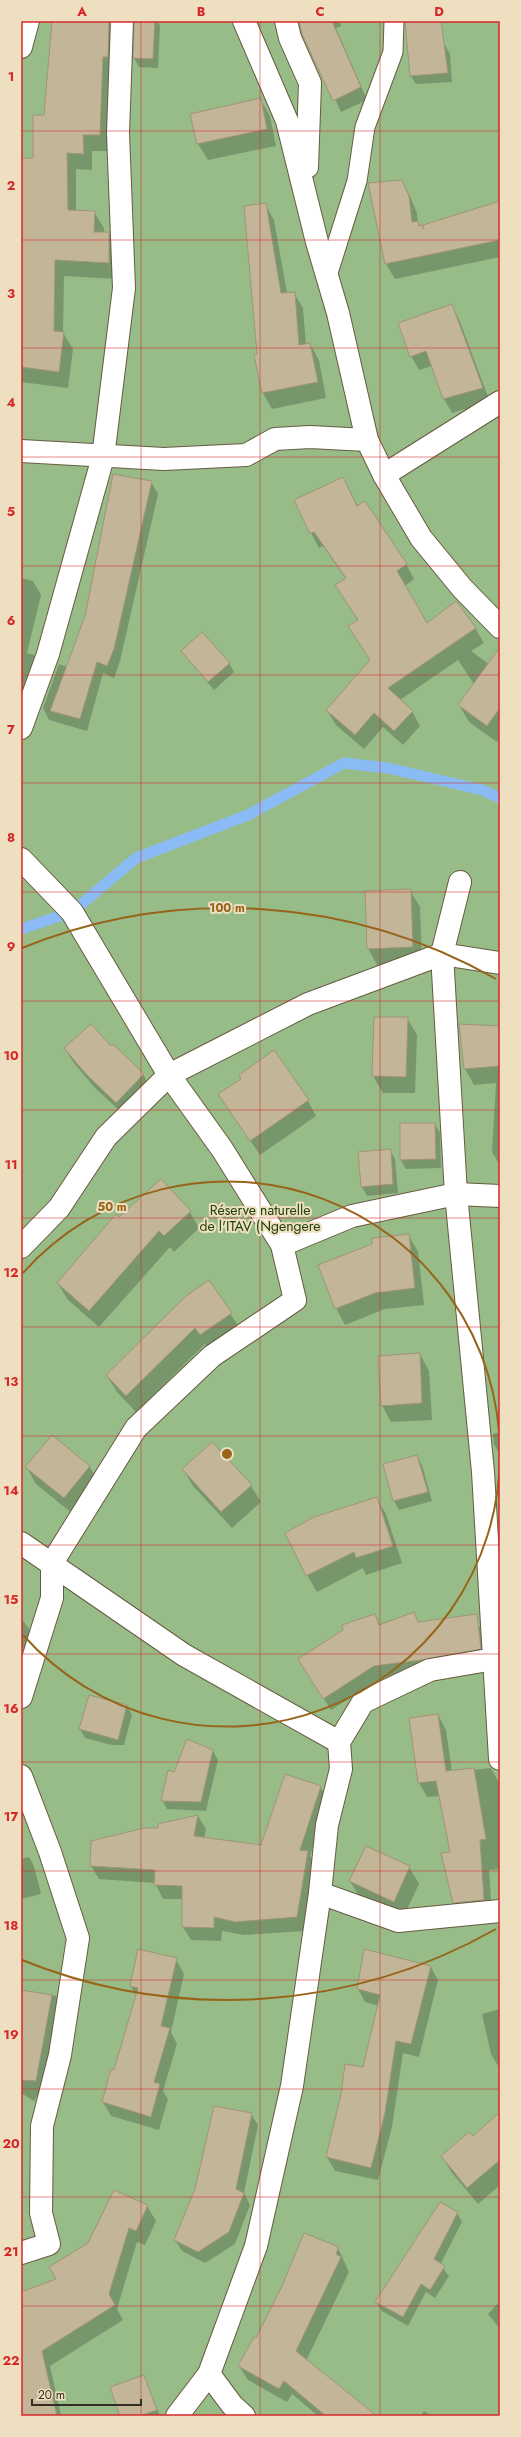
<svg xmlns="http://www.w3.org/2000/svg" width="521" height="2437" viewBox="0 0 521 2437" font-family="Jost,sans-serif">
<rect width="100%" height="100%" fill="#eedfc1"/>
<rect fill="#97bc88" x="21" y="21" width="479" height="2395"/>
<g fill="#0003">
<path d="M 53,21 L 117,21 L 109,151 L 92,151 L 92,170 L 76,169 L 76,211 L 94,212 L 104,228 L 104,233 L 109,233 L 118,250 L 117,279 L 64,276 L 63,333 L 73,349 L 68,388 L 21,382 L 21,159 L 34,159 L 45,116 Z"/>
<path d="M 134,21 L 157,21 L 160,26 L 158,68 L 139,67 L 134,58 Z"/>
<path d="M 299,21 L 340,21 L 341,26 L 336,28 L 367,100 L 341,112 Z"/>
<path d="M 445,45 L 450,54 L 452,82 L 416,84 L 411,76 L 408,47 Z"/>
<path d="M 260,99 L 270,116 L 276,146 L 208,160 L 198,144 Z"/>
<path d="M 401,181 L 410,196 L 417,213 L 418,223 L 424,232 L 500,202 L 500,257 L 395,279 L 386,264 L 370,184 Z"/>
<path d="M 265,204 L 274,220 L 287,293 L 294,293 L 303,308 L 306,345 L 310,344 L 319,360 L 326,398 L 272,409 L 263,393 L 255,355 L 258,355 Z"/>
<path d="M 451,305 L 459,319 L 490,402 L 452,413 L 444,399 L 432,366 L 419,370 L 411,356 Z"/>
<path d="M 343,478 L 358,506 L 406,564 L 414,579 L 405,586 L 427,624 L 475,628 L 484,643 L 471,651 L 500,672 L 500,738 L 497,742 L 469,722 L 459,705 L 474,684 L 458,660 L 400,700 L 412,711 L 420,726 L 403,745 L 383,727 L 364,749 L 336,725 L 327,710 L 371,661 L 349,627 L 358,621 L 336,585 L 346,579 L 323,546 L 319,548 L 311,533 Z"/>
<path d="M 151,482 L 158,494 L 120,661 L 114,678 L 103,673 L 87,731 L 49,720 L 43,708 L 59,664 L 68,667 Z"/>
<path d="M 21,578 L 33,581 L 41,595 L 27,653 L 34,655 L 42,670 L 21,714 Z"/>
<path d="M 182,651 L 229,663 L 234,672 L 214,690 Z"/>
<path d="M 410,890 L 420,907 L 422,963 L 377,965 L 368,948 Z"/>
<path d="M 407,1018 L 417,1035 L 415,1093 L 383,1093 L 373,1076 Z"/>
<path d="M 500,1027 L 500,1166 L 492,1152 L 496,1083 L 474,1085 L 465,1069 Z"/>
<path d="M 111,1048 L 143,1074 L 151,1089 L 125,1116 L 94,1087 L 74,1063 L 65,1049 Z"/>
<path d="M 220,1095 L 308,1101 L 316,1116 L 260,1155 Z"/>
<path d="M 435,1124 L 440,1133 L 441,1168 L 406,1169 L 401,1160 Z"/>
<path d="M 390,1150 L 395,1159 L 398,1193 L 367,1196 L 362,1187 Z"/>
<path d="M 190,1212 L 199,1228 L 174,1252 L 170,1247 L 99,1327 L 68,1300 L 58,1284 L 119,1218 Z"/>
<path d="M 408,1235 L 418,1251 L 424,1305 L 385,1309 L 345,1325 L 336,1308 Z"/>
<path d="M 209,1281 L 241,1330 L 210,1351 L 205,1344 L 136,1412 L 117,1392 L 107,1376 Z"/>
<path d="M 420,1354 L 429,1371 L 432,1420 L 391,1422 L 382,1405 Z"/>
<path d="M 500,1432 L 500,1455 L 494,1444 L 493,1434 Z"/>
<path d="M 417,1456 L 422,1465 L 432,1501 L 399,1510 L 394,1501 L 384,1465 Z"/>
<path d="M 89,1466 L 99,1483 L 73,1514 L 36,1484 L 27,1468 Z"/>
<path d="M 183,1469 L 251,1486 L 261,1502 L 232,1528 L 193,1486 Z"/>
<path d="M 376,1498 L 386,1514 L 402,1563 L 366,1575 L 363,1568 L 317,1592 L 307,1575 Z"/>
<path d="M 413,1613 L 419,1622 L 473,1616 L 480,1628 L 484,1661 L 381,1678 L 331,1710 L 306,1671 L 374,1615 L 380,1625 Z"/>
<path d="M 21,1618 L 32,1633 L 21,1653 Z"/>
<path d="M 127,1706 L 132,1715 L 124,1745 L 112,1745 L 85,1738 L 80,1729 Z"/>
<path d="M 438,1715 L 446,1730 L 452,1772 L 491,1768 L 499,1783 L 500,1869 L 489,1870 L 492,1914 L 463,1917 L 454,1903 L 451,1853 L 440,1796 L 427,1797 L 419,1783 Z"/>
<path d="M 213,1751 L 218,1760 L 206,1811 L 167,1809 L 162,1800 L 175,1773 Z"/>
<path d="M 320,1786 L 328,1800 L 310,1856 L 315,1865 L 305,1931 L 244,1935 L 222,1931 L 221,1941 L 191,1940 L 183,1927 L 183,1899 L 163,1899 L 155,1883 L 99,1879 L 91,1866 L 159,1830 L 159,1825 L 198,1816 L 206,1829 L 204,1839 L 262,1846 Z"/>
<path d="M 29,1857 L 34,1866 L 41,1894 L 21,1899 L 21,1859 Z"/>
<path d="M 409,1867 L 419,1884 L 403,1918 L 360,1898 L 350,1881 Z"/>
<path d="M 139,1950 L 176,1959 L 184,1974 L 171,2032 L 177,2044 L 163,2091 L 168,2099 L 159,2130 L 111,2116 L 103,2102 L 115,2072 L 137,1997 L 131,1986 Z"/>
<path d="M 431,1967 L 438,1980 L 419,2057 L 403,2053 L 392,2127 L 378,2180 L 335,2171 L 327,2157 L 342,2095 L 364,2068 L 379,2006 L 365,2002 L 358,1989 Z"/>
<path d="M 21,1991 L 56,1996 L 63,2009 L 52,2072 L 34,2101 L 21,2093 Z"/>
<path d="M 500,2009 L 500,2069 L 491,2054 L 482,2014 Z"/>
<path d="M 251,2114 L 258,2125 L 244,2193 L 250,2205 L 235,2244 L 205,2263 L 182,2251 L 175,2240 Z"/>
<path d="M 500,2114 L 500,2185 L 478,2204 L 452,2173 L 442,2156 L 473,2138 Z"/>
<path d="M 147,2206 L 156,2221 L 145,2245 L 137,2242 L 117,2309 L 123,2320 L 50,2366 L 61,2415 L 21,2416 L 21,2293 L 57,2279 Z"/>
<path d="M 457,2213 L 462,2222 L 440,2265 L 449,2276 L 435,2298 L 426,2292 L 408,2326 L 382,2311 L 376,2302 Z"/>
<path d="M 338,2248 L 349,2272 L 306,2361 L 372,2416 L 318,2416 L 292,2394 L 287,2402 L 248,2380 L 239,2366 L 257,2339 Z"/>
<path d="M 500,2301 L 500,2329 L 488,2314 Z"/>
<path d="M 144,2376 L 160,2416 L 121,2416 Z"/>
<path d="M 424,2411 L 433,2416 L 421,2416 Z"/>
</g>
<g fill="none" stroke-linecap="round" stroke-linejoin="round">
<path stroke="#8bbbf5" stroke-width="11" d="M 21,929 L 72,912 L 136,858 L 248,815 L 344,763 L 388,768 L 482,790 L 500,798"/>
</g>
<g fill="#c3b598" stroke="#a19477">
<path d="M 52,21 L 109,21 L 108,57 L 103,57 L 100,135 L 83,135 L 84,154 L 67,153 L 68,210 L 95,211 L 94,232 L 109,232 L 109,263 L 55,260 L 54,331 L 64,332 L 59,372 L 21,367 L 21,158 L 33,158 L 33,115 L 44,115 Z"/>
<path d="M 134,21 L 155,21 L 153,59 L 133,58 Z"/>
<path d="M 299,21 L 332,21 L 361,87 L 333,101 L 302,34 Z"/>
<path d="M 405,21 L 441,21 L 448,73 L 410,76 Z"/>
<path d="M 261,98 L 267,129 L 197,144 L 190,114 Z"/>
<path d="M 402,180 L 409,196 L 412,222 L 418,221 L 419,226 L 422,225 L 423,229 L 423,225 L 500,201 L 500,240 L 385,264 L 368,183 Z"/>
<path d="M 266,203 L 281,293 L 295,292 L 299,345 L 310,343 L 318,382 L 262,393 L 254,355 L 257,354 L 244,206 Z"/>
<path d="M 452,304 L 483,388 L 443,399 L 426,351 L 410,357 L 398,323 Z"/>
<path d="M 113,474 L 152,481 L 114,649 L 107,666 L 97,662 L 80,719 L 50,711 L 85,616 Z"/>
<path d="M 343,477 L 357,506 L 365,501 L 407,564 L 397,571 L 427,623 L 456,601 L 476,628 L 388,688 L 413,711 L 394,731 L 374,713 L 355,735 L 326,710 L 370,660 L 348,626 L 358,620 L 335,585 L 346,578 L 314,532 L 310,534 L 294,500 Z"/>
<path d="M 202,632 L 230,663 L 208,682 L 181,651 Z"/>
<path d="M 500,647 L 500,708 L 487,726 L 458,705 Z"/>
<path d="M 411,889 L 413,947 L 367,949 L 365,891 Z"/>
<path d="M 374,1017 L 408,1017 L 406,1077 L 372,1076 Z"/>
<path d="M 91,1024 L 111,1046 L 113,1044 L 144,1074 L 116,1103 L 85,1073 L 64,1048 Z"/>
<path d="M 459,1024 L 500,1026 L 500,1066 L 464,1069 Z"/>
<path d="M 274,1050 L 309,1100 L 250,1141 L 218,1094 L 241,1079 L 239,1075 Z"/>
<path d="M 400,1123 L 435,1123 L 436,1159 L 400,1160 Z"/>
<path d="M 391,1149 L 393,1184 L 361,1187 L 358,1152 Z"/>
<path d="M 161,1179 L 191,1211 L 164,1236 L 159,1231 L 89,1311 L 57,1283 L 116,1214 L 119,1217 Z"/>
<path d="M 409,1234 L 415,1288 L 375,1293 L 335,1309 L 318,1265 L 372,1244 L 372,1238 Z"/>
<path d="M 209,1280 L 232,1313 L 200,1335 L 195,1328 L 126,1396 L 106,1375 L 186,1296 Z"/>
<path d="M 420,1353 L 422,1403 L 381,1406 L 378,1356 Z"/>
<path d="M 52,1435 L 90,1466 L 64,1498 L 25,1467 Z"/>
<path d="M 212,1442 L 252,1485 L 221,1512 L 182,1469 Z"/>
<path d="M 417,1455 L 428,1492 L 393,1501 L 383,1464 Z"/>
<path d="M 377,1497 L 393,1546 L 356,1558 L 354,1552 L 306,1576 L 285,1533 L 314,1517 Z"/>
<path d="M 414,1612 L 418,1622 L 477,1614 L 481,1649 L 421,1660 L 374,1666 L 323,1699 L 298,1659 L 343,1630 L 342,1625 L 375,1614 L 379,1625 Z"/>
<path d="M 89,1695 L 127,1705 L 118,1740 L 79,1729 Z"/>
<path d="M 438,1714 L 446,1771 L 474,1768 L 486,1839 L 480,1840 L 484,1900 L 453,1903 L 441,1853 L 450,1852 L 436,1781 L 418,1783 L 409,1718 Z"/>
<path d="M 187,1739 L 213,1750 L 201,1802 L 161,1801 L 168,1770 L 174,1772 Z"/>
<path d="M 285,1774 L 321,1786 L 300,1850 L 308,1851 L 297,1917 L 235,1922 L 214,1917 L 214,1928 L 182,1927 L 182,1886 L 154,1885 L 155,1870 L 90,1866 L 91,1841 L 144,1828 L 158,1828 L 158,1824 L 198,1815 L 194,1836 L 261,1845 Z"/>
<path d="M 366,1846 L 410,1866 L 394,1902 L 349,1881 Z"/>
<path d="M 138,1949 L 177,1958 L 161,2026 L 170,2028 L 154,2082 L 160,2084 L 151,2117 L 102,2102 L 111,2069 L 114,2070 L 138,1988 L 130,1986 Z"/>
<path d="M 364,1949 L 431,1966 L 411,2044 L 396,2041 L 385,2113 L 371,2168 L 326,2157 L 341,2094 L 345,2064 L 363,2067 L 380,1995 L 357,1989 Z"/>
<path d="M 21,1990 L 52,1995 L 36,2081 L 21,2080 Z"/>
<path d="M 214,2106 L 252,2113 L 236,2189 L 244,2193 L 229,2232 L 198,2252 L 174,2240 L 195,2189 Z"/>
<path d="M 500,2112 L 500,2160 L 467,2188 L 441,2156 L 469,2132 L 473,2136 Z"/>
<path d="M 114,2190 L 148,2205 L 136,2231 L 129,2228 L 109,2294 L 115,2305 L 42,2351 L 57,2416 L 21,2416 L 21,2292 L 56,2279 L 49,2267 L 88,2243 Z"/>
<path d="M 440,2202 L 458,2212 L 434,2259 L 445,2266 L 430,2290 L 421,2284 L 403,2317 L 375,2302 Z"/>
<path d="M 304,2233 L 339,2247 L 336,2254 L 341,2257 L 296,2351 L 377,2416 L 326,2416 L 284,2381 L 279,2389 L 238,2366 L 254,2337 L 256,2338 L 282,2286 Z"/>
<path d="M 144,2375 L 157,2410 L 140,2416 L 120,2416 L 110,2387 Z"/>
</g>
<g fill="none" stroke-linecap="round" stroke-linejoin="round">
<g stroke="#685b41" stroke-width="21">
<path id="lane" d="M 327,276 L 357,181 L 365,127 L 393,52 L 394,21"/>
</g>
<g stroke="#685b41" stroke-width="24">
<g id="street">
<path d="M 244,21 L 287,121 L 317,242 L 338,313 L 367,440 L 384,475 L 421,538 L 462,588 L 500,627"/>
<path d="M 286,21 L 290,38 L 310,83 L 307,167"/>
<path d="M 21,47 L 28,21"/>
<path d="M 21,451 L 164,459 L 246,455 L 275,439 L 310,437 L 367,440"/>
<path d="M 384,475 L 500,402"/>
<path d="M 21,728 L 48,654 L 103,457 L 124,288 L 118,133 L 122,21"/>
<path d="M 21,859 L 72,912 L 169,1075 L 222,1149 L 282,1245 L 295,1300 L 212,1356 L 136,1428 L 52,1563 L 52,1598 L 21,1697"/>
<path d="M 460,882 L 442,954 L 456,1194 L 483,1472 L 500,1759"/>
<path d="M 282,1245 L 352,1216 L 456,1194 L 500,1196"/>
<path d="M 21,1247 L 59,1208 L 106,1137 L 169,1075 L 308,1004 L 442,954 L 500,963"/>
<path d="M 21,1543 L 184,1655 L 339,1742"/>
<path d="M 21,1776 L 50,1852 L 78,1938 L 60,2055 L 42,2126 L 41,2213 L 49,2244 L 21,2253"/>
<path d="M 320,1893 L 398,1921 L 500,1911"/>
<path d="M 209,2374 L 232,2405 L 244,2416"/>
<path d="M 177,2416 L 209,2374 L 256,2246 L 292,2086 L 320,1893 L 327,1825 L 341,1769 L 339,1742 L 363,1702 L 430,1670 L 494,1659"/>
</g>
</g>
<use href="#lane" stroke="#fff" stroke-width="19"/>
<use href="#street" stroke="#fff" stroke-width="22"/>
</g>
<path fill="none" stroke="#d62828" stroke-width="1" stroke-opacity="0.55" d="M 141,21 L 141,2416M 260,21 L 260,2416M 380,21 L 380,2416M 21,131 L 500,131M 21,240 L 500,240M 21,348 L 500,348M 21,457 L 500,457M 21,566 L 500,566M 21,675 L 500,675M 21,783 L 500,783M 21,892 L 500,892M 21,1001 L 500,1001M 21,1110 L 500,1110M 21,1218 L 500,1218M 21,1327 L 500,1327M 21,1436 L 500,1436M 21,1545 L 500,1545M 21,1654 L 500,1654M 21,1762 L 500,1762M 21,1871 L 500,1871M 21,1980 L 500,1980M 21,2089 L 500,2089M 21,2197 L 500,2197M 21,2306 L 500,2306"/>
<g fill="none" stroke="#976419" stroke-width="2">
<path d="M500 1456A273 273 0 0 1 23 1635M23 1273A273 273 0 0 1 500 1452"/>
<path d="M496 1929A546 546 0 0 1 22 1960M22 948A546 546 0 0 1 496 979"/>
</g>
<g text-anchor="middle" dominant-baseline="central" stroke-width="4" stroke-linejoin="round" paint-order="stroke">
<g font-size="14" fill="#1d4109" stroke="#eedfc1">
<text x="260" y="1210">Réserve naturelle<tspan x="260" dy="16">de l'ITAV (Ngengere</tspan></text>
</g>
</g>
<circle cx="227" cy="1454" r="6" fill="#976419" stroke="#eedfc1" stroke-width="2"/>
<g font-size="12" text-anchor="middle" font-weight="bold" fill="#976419" stroke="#eedfc1" stroke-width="4" stroke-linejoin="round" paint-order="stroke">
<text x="227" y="912">100 m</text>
<text x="112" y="1211">50 m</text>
</g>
<rect width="521" height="2437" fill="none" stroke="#eedfc1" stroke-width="44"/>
<path d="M32 2399v6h109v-6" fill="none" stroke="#332d22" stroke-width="2"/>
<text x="38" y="2399" font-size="12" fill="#332d22" stroke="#eedfc1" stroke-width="3" paint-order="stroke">20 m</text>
<rect x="22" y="22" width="477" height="2393" fill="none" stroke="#d62828" stroke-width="1.5"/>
<g font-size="13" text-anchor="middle" font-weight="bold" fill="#d62828">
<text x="82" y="16">A</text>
<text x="201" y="16">B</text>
<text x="320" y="16">C</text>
<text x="439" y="16">D</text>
<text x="11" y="81">1</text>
<text x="11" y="190">2</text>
<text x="11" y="298">3</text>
<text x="11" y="407">4</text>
<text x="11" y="516">5</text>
<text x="11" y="625">6</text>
<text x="11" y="734">7</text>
<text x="11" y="842">8</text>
<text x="11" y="951">9</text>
<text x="11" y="1060">10</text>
<text x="11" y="1169">11</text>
<text x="11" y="1277">12</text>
<text x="11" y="1386">13</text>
<text x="11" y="1495">14</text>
<text x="11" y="1604">15</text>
<text x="11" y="1713">16</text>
<text x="11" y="1821">17</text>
<text x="11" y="1930">18</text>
<text x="11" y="2039">19</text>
<text x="11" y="2148">20</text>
<text x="11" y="2256">21</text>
<text x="11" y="2365">22</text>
</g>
</svg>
